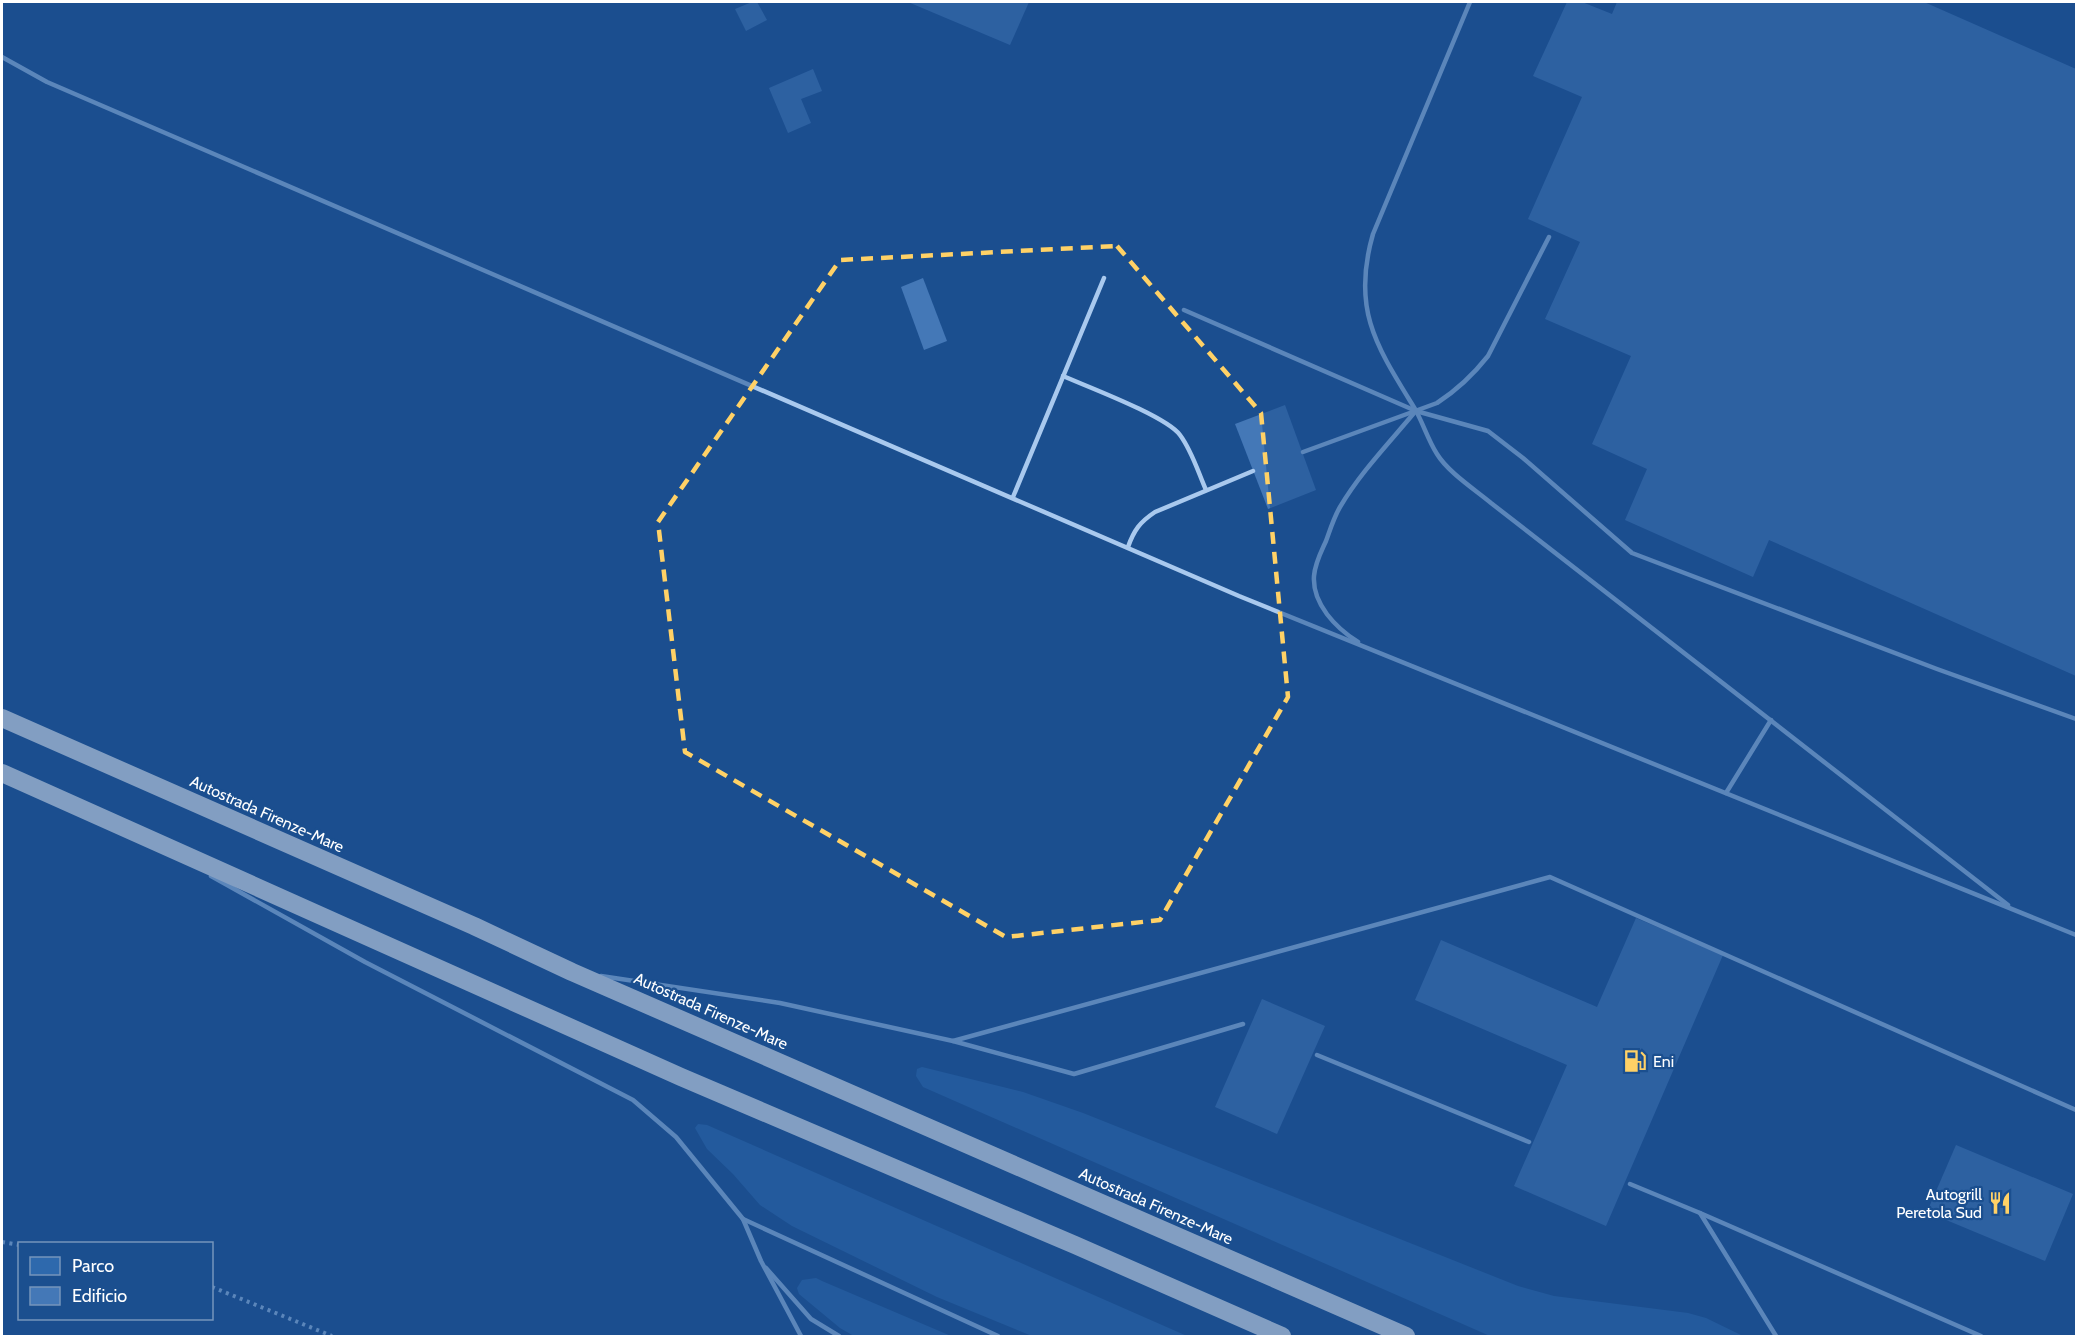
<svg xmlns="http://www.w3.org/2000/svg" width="2078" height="1338" viewBox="0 0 2078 1338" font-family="Cabin,sans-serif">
<rect width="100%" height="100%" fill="#1b4f8f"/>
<g fill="#2e69ad">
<path d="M 922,1067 L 1023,1092 L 1083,1113 L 1518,1286 L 1554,1296 L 1688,1313 L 1706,1318 L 1743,1336 L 1490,1336 L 923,1087 L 916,1076 L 917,1069 Z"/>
<path d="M 698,1124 L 707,1125 L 1187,1336 L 1032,1336 L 937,1297 L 792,1226 L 760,1205 L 733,1174 L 707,1149 L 695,1128 Z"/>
<path d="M 816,1278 L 822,1281 L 951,1336 L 854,1336 L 840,1328 L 799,1294 L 797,1288 L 802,1280 Z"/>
</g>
<g fill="#4478b7">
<path d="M 752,2 L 757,2 L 767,20 L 746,31 L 735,9 Z"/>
<path d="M 908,2 L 1029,2 L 1010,45 Z"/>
<path d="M 1567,2 L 1582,2 L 1612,14 L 1617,2 L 1924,2 L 2076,69 L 2076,676 L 1769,540 L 1753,577 L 1625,520 L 1647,469 L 1592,444 L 1631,356 L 1545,319 L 1580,242 L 1528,219 L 1582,97 L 1533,76 Z"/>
<path d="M 813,69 L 822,91 L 801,99 L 811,123 L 788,133 L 769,88 Z"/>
<path d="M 923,278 L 947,341 L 924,350 L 901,287 Z"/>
<path d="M 1285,405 L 1316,490 L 1268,509 L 1235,424 Z"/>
<path d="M 1636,918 L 1723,955 L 1606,1226 L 1514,1186 L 1567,1065 L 1415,1000 L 1441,940 L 1597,1007 Z"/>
<path d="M 1262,999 L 1325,1026 L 1277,1134 L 1215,1107 Z"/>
<path d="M 1956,1145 L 2073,1194 L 2045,1261 L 1927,1212 Z"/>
</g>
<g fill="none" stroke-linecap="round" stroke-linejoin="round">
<g stroke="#a9c9ee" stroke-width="4" stroke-dasharray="3 4.5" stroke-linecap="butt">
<path d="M 2,1242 L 20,1245"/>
<path d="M 212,1287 L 332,1336"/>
</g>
<g stroke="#a9c9ee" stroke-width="4.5">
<path d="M 1470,2 L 1373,234 C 1351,310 1377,347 1415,409 C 1423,423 1428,440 1437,454 C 1448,472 1474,489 1491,503 L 2008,905"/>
<path d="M 2,57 L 47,82 L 1239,596 L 2076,935"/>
<path d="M 1184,310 L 1416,411 L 1488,431 L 1523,458 L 1632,553 L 1937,669 L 2076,719"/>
<path d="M 1063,376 C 1088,387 1166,416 1180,435 C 1192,451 1198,472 1206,490"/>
<path d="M 1303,452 L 1437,403 C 1457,390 1473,375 1488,356 L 1549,237"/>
<path d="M 1013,497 L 1104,278"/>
<path d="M 1128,547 C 1134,530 1140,522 1155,512 L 1253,471"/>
<path d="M 1358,642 C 1336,628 1312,604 1314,576 C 1315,563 1321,552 1326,541 C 1330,530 1334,517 1340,507 C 1360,473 1389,443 1414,413"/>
<path d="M 1726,793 L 1771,720"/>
<path d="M 211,876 L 365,962 L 633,1100 L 676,1137 L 743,1219 L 761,1261 L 801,1336"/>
<path d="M 601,976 L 780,1003 L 953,1041 L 1074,1074 L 1243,1024"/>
<path d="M 953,1041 L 1550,877 L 2076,1110"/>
<path d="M 1317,1055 L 1529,1142"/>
<path d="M 1630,1184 L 1700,1213 L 1776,1336"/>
<path d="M 1700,1213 L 1981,1336"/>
<path d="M 743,1219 L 998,1336"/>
<path d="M 766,1268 L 811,1319 L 839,1336"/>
</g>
<g stroke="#fff" stroke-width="18">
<path d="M 2,718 L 474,926 L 572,972 L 1406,1336"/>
<path d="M 2,773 L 681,1077 L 1075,1245 L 1282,1336"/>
</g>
</g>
<path d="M0 0H2078V1338H0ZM 1117,246 L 1261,413 L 1288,697 L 1160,920 L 1006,937 L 685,752 L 658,522 L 840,260 Z" fill="#1b4f8f" fill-opacity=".55" fill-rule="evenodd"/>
<path fill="none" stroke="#ffd166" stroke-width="4.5" stroke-dasharray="12 8" stroke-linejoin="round" d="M 1117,246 L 1261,413 L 1288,697 L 1160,920 L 1006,937 L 685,752 L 658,522 L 840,260 Z"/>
<defs>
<g id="fuel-bare" transform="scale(1.8)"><path d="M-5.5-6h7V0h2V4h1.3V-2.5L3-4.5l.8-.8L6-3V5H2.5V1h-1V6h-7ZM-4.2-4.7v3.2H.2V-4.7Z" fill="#ffd166" stroke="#1b4f8f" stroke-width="2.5" paint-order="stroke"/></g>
<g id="restaurant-bare" transform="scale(1.8)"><path d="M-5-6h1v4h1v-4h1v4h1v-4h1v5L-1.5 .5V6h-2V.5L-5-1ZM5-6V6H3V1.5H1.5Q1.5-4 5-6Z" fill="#ffd166" stroke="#1b4f8f" stroke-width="2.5" paint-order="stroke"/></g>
</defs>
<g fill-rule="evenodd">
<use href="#fuel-bare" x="1635" y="1061"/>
<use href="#restaurant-bare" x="2000" y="1203"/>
</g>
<g text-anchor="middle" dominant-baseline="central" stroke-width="4.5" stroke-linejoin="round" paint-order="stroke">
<g font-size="16" fill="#fff" stroke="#1b4f8f">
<text transform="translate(267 814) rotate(24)">Autostrada Firenze-Mare</text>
<text transform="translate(711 1011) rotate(24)">Autostrada Firenze-Mare</text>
<text transform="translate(1156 1206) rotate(24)">Autostrada Firenze-Mare</text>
</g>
<g font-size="16" fill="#fff" stroke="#1b4f8f" text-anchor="start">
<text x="1653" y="1061">Eni</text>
<text x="1982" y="1194" text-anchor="end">Autogrill<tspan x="1982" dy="18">Peretola Sud</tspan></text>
</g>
</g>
<rect width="2078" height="1338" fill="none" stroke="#ffffff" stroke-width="6"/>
<rect x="18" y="1242" width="195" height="78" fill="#1b4f8f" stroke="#7695bc" stroke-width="1.5"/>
<rect x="30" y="1257" width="30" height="18" fill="#2e69ad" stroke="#7695bc" stroke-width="1.5"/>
<text x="72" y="1272" font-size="18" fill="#ffffff">Parco</text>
<rect x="30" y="1287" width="30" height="18" fill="#4478b7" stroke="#7695bc" stroke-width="1.5"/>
<text x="72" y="1302" font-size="18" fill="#ffffff">Edificio</text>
</svg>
